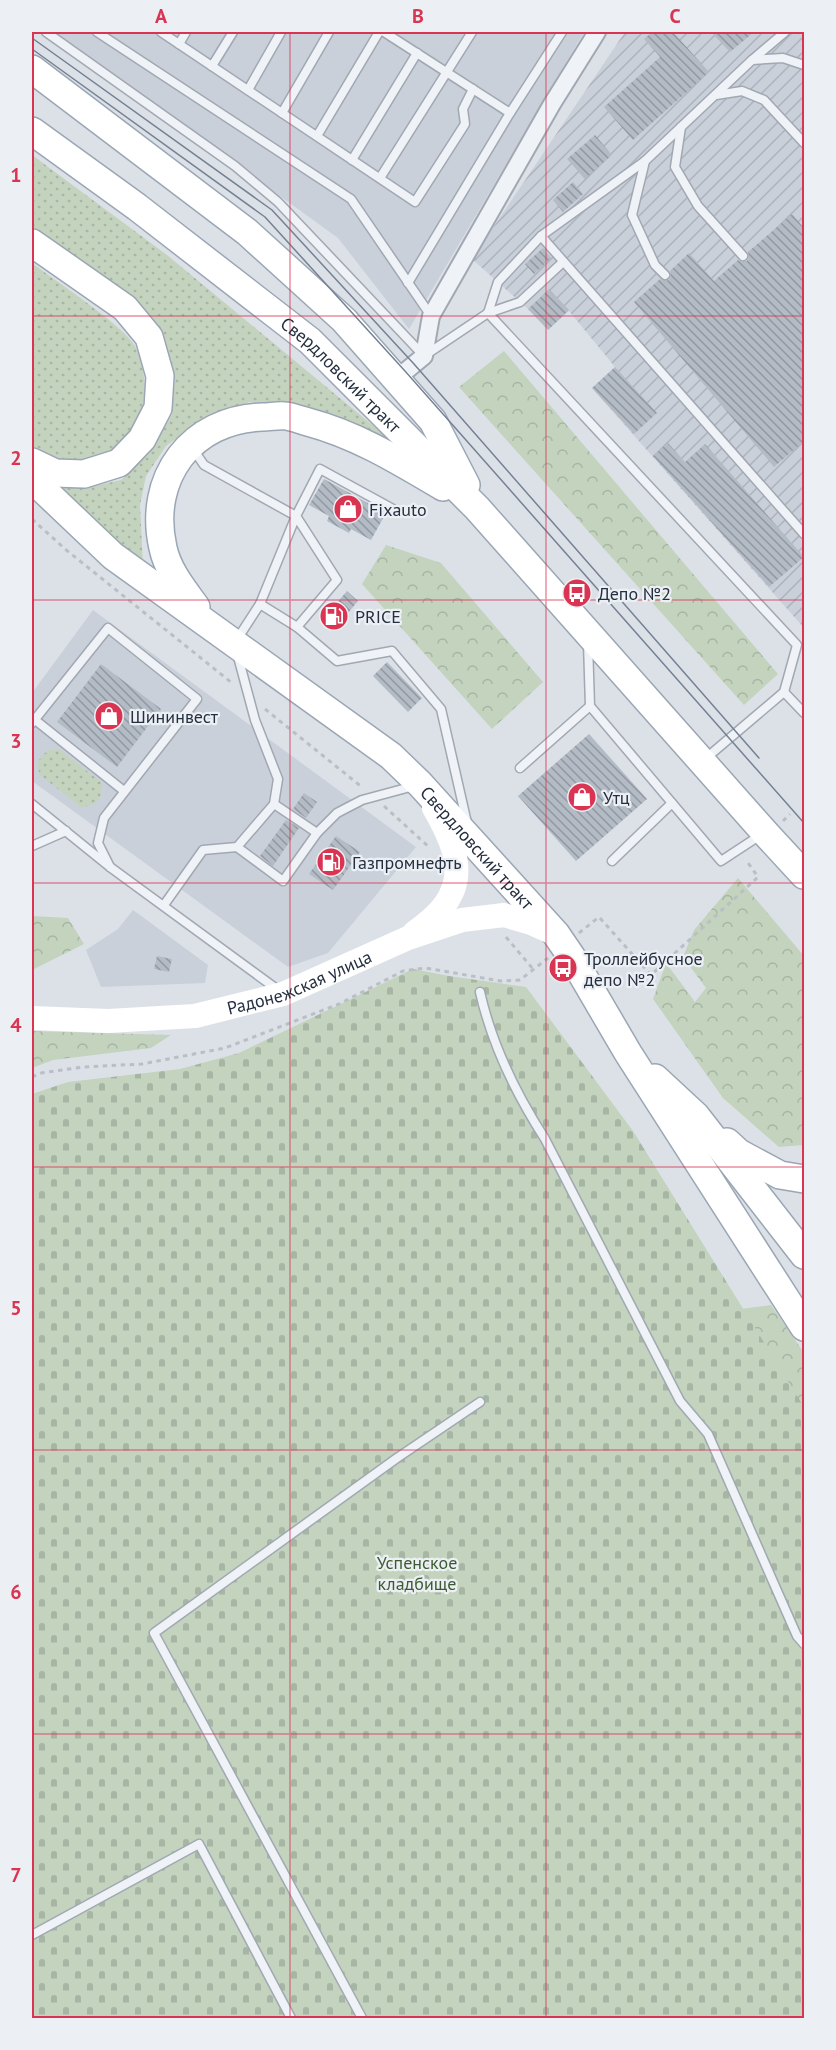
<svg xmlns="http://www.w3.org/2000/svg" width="836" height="2050" viewBox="0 0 836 2050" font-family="'PT Sans',sans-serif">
<defs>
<pattern id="industrial-furrows" width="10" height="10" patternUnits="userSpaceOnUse" patternTransform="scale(1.5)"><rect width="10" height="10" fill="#cad0da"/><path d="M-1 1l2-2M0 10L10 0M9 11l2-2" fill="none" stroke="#adb3bc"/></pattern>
<pattern id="grass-dots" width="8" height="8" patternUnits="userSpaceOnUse" patternTransform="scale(1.5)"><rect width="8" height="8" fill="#c3d3bd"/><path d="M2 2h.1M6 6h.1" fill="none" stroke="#a7b5a4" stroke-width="1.8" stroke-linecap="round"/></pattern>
<pattern id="forest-crowns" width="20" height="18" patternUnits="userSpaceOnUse" patternTransform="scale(1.5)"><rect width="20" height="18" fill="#c3d3bd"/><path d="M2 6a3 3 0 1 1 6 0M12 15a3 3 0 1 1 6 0" fill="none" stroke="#a7b5a4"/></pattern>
<pattern id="cemetery-stones" width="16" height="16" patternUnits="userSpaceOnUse" patternTransform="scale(1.5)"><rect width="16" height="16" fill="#c3d3bd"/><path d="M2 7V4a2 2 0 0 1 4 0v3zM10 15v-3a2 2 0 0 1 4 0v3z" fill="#a7b5a4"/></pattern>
<pattern id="building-back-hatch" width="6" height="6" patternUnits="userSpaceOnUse" patternTransform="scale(1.5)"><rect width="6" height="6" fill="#b3bbc5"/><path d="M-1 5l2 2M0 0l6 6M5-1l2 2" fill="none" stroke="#9198a1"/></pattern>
</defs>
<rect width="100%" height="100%" fill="#dce1e8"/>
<g fill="#cad0da">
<path d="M 53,32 L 584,32 L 409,329 L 338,238 Z"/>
<path d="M 93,610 L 416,847 L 328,953 L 288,967 L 32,781 L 32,693 Z"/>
<path d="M 133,910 L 208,965 L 205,983 L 101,987 L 86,950 L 118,929 Z"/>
</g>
<path fill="url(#industrial-furrows)" d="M 625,32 L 804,32 L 804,628 L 592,388 L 615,367 L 569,311 L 548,330 L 528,309 L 472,259 Z"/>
<g fill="url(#grass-dots)">
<path d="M 32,155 L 167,255 L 388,438 L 392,447 L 314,410 L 250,402 L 208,415 L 166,446 L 146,476 L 140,505 L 143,566 L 91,519 L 61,487 L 86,488 L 121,480 L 150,453 L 172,415 L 175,376 L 159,337 L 32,235 Z"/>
<path d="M 32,263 C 54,280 123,325 135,346 C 155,387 144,442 97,456 C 92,458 85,461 80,461 C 63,462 46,456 32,448 Z"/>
<path d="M 49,750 L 60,750 L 101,782 C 104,797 97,806 81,807 L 40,775 L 37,765 L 41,756 Z"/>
</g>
<g fill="url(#forest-crowns)">
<path d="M 504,351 L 778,674 L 744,705 L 459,387 Z"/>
<path d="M 386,545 L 441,563 L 543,682 L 492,729 L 362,584 Z"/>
<path d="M 738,878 L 804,956 L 804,1145 L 779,1147 L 723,1098 L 653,999 L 666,963 L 695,1002 L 706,988 L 683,957 L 694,930 Z"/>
<path d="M 32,916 L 68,918 L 84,944 L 32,970 Z"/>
<path d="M 32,1031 L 171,1035 L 151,1048 L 53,1060 L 32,1068 Z"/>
<path d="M 771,1305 L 804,1353 L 804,1577 L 718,1312 Z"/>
</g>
<path fill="url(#cemetery-stones)" d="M 413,969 L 449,976 L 526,987 L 633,1131 L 804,1407 L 804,2018 L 32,2018 L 32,1094 L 68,1082 L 180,1069 L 239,1053 Z"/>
<g fill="url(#building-back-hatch)">
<path d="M 652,32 L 673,32 L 709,72 L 633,140 L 604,107 L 660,57 L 644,39 Z"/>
<path d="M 711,32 L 754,32 L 730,52 Z"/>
<path d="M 595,135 L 612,155 L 585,179 L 567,159 Z"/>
<path d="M 573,182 L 583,194 L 563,212 L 553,200 Z"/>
<path d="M 792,214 L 804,228 L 804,441 L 774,467 L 634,302 L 660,279 L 664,281 L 669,280 L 671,276 L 670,271 L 689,253 L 714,281 L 738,260 L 742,262 L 747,261 L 749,257 L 748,252 Z"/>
<path d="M 543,248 L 551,258 L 534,274 L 525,264 Z"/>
<path d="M 549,289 L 569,310 L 548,330 L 528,309 Z"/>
<path d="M 615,367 L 657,413 L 634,434 L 592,388 Z"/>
<path d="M 668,443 L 685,462 L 705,444 L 804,557 L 769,587 L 653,456 Z"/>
<path d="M 324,479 L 386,513 L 371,540 L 351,529 L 349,533 L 327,521 L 329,516 L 309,505 Z"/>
<path d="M 347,591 L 358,601 L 333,631 L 321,621 Z"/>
<path d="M 387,662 L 422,698 L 408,712 L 373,676 Z"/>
<path d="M 101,664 L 161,709 L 117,767 L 57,722 Z"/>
<path d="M 589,734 L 647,799 L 576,861 L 518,796 Z"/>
<path d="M 304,793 L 317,802 L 306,818 L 293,809 Z"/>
<path d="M 286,820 L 299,828 L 273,866 L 260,856 Z"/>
<path d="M 336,836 L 360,852 L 333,890 L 309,874 Z"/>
<path d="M 157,956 L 172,959 L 169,972 L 154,969 Z"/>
</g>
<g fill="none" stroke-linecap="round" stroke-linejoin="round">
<g stroke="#a1a8b2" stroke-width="11">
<g id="lane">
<path d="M 46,32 L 235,166 L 278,202 L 424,356 L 488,313 L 520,302 L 563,262"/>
<path d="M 97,32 L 351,199 L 431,316"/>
<path d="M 161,32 L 415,202 L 465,124 L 463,109 L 473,89"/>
<path d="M 384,32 L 510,113 L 408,283"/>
<path d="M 179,44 L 186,32"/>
<path d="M 752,60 L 785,32"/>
<path d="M 212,66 L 233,32"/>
<path d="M 248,90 L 281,32"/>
<path d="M 716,95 L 742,91 L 764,100 L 804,143"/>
<path d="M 282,113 L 329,32"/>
<path d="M 510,113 L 562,32"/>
<path d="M 681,127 L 675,167 L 698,206 L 743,256"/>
<path d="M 317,136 L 379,32"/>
<path d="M 352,160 L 417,53"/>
<path d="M 645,161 L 632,215 L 655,265 L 665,275"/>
<path d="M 380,178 L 472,32"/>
<path d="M 541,236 L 804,534"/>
<path d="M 488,313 L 797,645 L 784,692 L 705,759"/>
<path d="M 488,313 L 498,282 L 541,236 L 645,161 L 752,60 L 783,58 L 804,65"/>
<path d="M 193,449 L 204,465 L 296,516 L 260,604"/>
<path d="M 297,627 L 337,580 L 296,516 L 320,469 L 393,509"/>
<path d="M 236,641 L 260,604 L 297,627 L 337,661 L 392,651 L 441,709 L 467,823"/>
<path d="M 588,643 L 590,706 L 721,861 L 762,834"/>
<path d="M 237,653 L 255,720 L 278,779 L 274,804 L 317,833 L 337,813 L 362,800 L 414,786"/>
<path d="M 784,692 L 804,713"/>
<path d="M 34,719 L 124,791"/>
<path d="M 32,723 L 108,628 L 197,699 L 104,818 L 98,843 L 110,867"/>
<path d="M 520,768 L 590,706"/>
<path d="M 32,804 L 110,867 L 278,990"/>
<path d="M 32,846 L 66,831"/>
<path d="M 237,847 L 283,881 L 317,833"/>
<path d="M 612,861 L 672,803"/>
<path d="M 164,905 L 203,850 L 237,847 L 274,804"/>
<path d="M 480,992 C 492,1045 516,1094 545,1139 L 680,1401 L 708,1434 L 797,1636 L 804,1644"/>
<path d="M 32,1935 L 199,1844 L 291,2018"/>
<path d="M 362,2018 L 154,1633 L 397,1458 L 480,1402"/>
</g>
</g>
<g stroke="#a1a8b2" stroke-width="20">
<path id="street" d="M 395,380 L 424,356 L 431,316 L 552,104 L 597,32"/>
</g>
<g stroke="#9ba6b5" stroke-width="30">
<g id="primary">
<path d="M 32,69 L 247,232 L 344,320 L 433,421 L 466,485"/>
<path id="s2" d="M 32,131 L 137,207 L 310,341 L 477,508 L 768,836 L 804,875"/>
<path d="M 32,243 L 125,308 L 149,337 L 160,376 L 158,408 L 142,439 L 119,463 L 84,474 L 55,473 L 32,462"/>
<path id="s3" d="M 32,479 L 113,556 L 391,756 L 420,784 L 556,934 L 573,959 L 628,1053 L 804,1327"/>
<path d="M 196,607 C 183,589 168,571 163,548 C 147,478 191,419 263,417 C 270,417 279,415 286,416 C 293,417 301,420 308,422 C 357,435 399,461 443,487"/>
<path d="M 655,1078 L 696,1116 L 804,1255"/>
<path d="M 727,1142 L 739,1153 L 780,1175 L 804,1179"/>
</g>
</g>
<g stroke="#babfc6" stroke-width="3" stroke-dasharray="4.5 4.5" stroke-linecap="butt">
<path d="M 32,519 L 65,549 L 232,683"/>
<path d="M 265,709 L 363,788"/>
<path d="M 384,806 L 430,848"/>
<path d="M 783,821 L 790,814"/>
<path d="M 579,933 L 599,917 L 651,975 L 758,877 L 746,860"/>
<path d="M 506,937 L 533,969"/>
<path d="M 32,1077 L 41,1073 L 83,1067 L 142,1064 L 225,1048 L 339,1004 L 403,971 L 425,968 L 501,981 L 520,980 L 548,958"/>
</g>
<use href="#lane" stroke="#eff2f6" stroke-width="8"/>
<use href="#street" stroke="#eff2f6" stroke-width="16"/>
<g stroke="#fff" stroke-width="24">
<path d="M 414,933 C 427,923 443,911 450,896 C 466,867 449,834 434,808"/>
<path id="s1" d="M 32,1018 L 108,1021 L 195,1016 L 283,994 L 408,938 L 462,920 L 504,915 L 531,923 L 556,934"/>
</g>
<use href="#primary" stroke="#fff" stroke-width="27"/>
<g stroke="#758193" stroke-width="1.5">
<path d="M 32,38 L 272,210 L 414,364 L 759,758"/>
<path d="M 32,49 L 265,217 L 405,371 L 804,823"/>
</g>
</g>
<path fill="none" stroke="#d93553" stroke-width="1.5" stroke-opacity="0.55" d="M 290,32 L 290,2018M 546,32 L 546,2018M 32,316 L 804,316M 32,600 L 804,600M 32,883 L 804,883M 32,1167 L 804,1167M 32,1450 L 804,1450M 32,1734 L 804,1734"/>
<defs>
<g id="shop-disc" transform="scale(1.5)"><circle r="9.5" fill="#d93553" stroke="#ecf0f5"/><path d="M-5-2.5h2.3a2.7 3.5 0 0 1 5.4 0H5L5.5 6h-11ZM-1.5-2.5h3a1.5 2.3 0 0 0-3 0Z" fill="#fff"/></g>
<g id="bus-disc" transform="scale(1.5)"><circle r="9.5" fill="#d93553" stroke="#ecf0f5"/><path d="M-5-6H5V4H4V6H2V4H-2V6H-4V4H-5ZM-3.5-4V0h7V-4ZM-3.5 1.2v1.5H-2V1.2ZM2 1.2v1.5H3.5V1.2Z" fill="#fff"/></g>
<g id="fuel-disc" transform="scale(1.5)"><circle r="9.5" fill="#d93553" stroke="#ecf0f5"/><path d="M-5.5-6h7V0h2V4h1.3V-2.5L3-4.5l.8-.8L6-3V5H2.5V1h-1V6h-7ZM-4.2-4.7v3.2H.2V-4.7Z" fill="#fff"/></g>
</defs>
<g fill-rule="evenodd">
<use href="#shop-disc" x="348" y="509"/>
<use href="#bus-disc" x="577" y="593"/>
<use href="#fuel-disc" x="334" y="616"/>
<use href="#shop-disc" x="109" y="716"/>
<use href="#shop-disc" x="582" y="797"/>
<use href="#fuel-disc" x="331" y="862"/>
<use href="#bus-disc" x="563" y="968"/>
</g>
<g text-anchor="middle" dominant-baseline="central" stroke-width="4.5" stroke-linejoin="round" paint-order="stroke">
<g font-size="18" fill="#252f3f" stroke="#ecf0f5">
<text stroke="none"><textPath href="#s2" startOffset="394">Свердловский тракт</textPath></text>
<text stroke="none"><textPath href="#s3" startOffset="580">Свердловский тракт</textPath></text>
<text stroke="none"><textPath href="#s1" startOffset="273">Радонежская улица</textPath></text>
</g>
<g font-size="18" fill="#252f3f" stroke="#ecf0f5" text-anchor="start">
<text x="369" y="509">Fixauto</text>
<text x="598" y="593">Депо №2</text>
<text x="355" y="616">PRICE</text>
<text x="130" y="716">Шининвест</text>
<text x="603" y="797">Утц</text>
<text x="352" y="862">Газпромнефть</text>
<text x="584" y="958">Троллейбусное<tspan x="584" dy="21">депо №2</tspan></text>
</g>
<g font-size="18" fill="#3b5c31" stroke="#ecf0f5">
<text x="417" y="1562">Успенское<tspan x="417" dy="21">кладбище</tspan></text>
</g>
</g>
<rect width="836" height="2050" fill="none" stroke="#ecf0f5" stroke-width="66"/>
<rect x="33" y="33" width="770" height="1984" fill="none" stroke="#d93553" stroke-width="2"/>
<g font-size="20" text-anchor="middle" font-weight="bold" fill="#d93553">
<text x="161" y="23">A</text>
<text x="418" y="23">B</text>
<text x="675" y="23">C</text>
<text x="16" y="182">1</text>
<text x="16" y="465">2</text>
<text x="16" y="748">3</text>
<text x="16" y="1032">4</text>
<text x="16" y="1315">5</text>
<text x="16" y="1599">6</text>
<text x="16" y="1882">7</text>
</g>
</svg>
